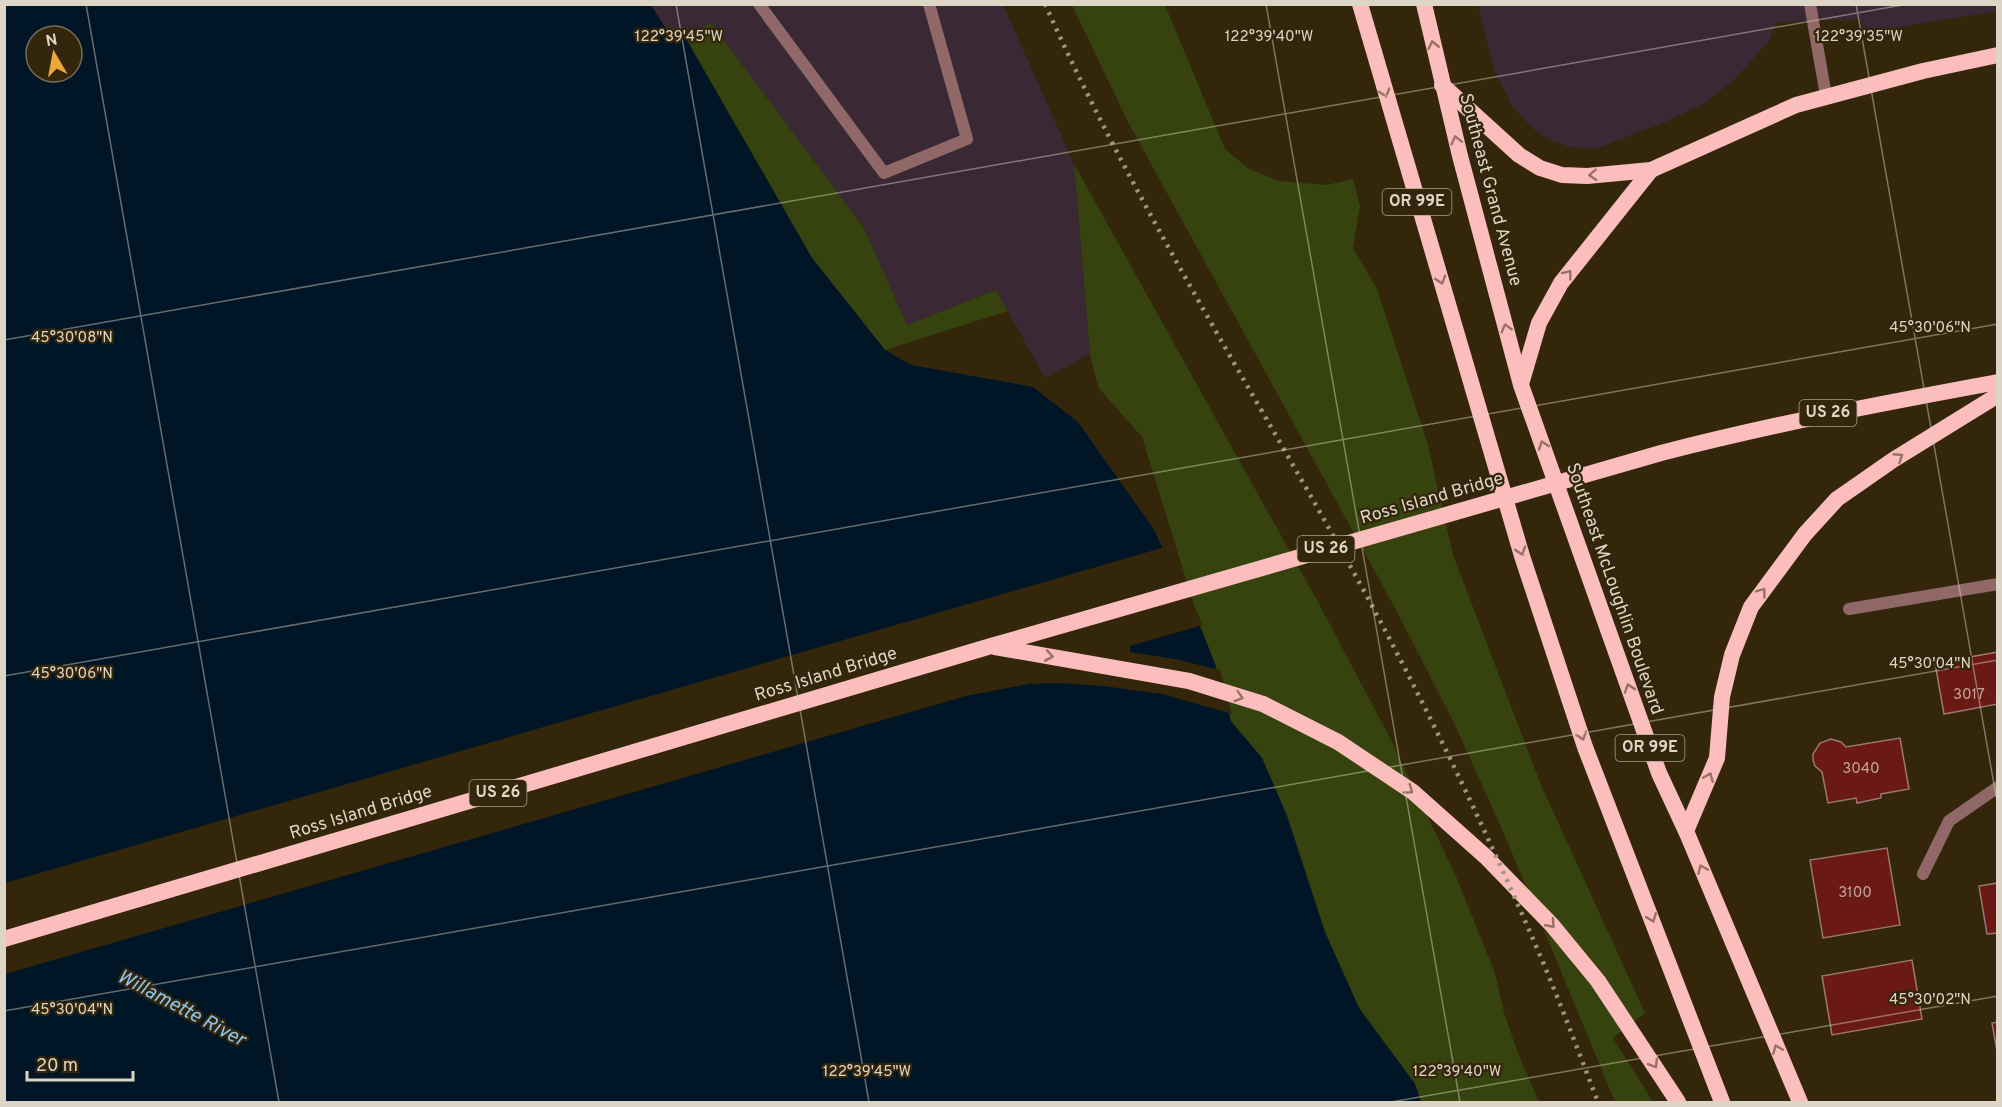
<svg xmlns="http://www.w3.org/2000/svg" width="2002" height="1107" viewBox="0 0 2002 1107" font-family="Overpass,sans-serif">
<rect width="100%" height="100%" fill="#33260b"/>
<g fill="#3a2934">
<path d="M 1997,4 L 1998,11 L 1863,33 L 1860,19 L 1777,22 L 1769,41 L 1733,81 L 1705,103 L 1665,122 L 1595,149 L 1570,147 L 1551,141 L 1532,128 L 1512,106 L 1494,70 L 1478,5 Z"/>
<path d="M 651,5 L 1003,5 L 1074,164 L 1090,354 L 1045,378 L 996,290 L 907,325 L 864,228 L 711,23 L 675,43 Z"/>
</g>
<g fill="#36430f">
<path d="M 1072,5 L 1165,5 L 1225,149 L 1249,169 L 1280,181 L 1326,185 L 1353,179 L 1360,206 L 1353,248 L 1377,289 L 1428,445 L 1453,555 L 1541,785 L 1645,1013 L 1613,1038 L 1653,1102 L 1615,1102 L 1505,836 L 1454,723 L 1395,608 L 1128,122 Z"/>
<path d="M 711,23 L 864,228 L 907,325 L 996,290 L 1008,311 L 885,350 L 812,258 L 685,37 Z"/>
<path d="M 1074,164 L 1318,602 L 1390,738 L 1455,874 L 1495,973 L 1504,1013 L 1518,1053 L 1539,1102 L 1421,1102 L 1415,1084 L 1359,1008 L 1325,932 L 1287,816 L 1262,758 L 1231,722 L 1215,664 L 1202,631 L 1142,437 L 1098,387 L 1090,354 Z"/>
</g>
<path fill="#001627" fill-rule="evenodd" d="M 5,4 L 651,5 L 675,43 L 685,37 L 812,258 L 885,350 L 911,365 L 1033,387 L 1078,422 L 1153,528 L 1202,631 L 1215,664 L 1231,721 L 1262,758 L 1287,816 L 1325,932 L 1359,1008 L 1415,1084 L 1421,1102 L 5,1102 ZM 36,36 L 72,36 L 72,72 L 36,72 Z"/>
<path fill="#33260b" d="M 1165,547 L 1203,625 L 1130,646 L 1130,652 L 1175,659 L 1220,670 L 1232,714 L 1162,694 L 1103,686 L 1057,683 L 1029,684 L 966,696 L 5,974 L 5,883 Z"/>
<g fill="#6a1915" stroke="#9a7772" stroke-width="1.5">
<path d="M 1998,652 L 1998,704 L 1944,714 L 1935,663 Z"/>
<path d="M 1900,738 L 1909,789 L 1881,794 L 1881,798 L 1857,803 L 1856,798 L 1828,803 L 1822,772 L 1815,766 L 1813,760 L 1813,754 L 1820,743 L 1831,739 L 1841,742 L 1846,747 Z"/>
<path d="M 1887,848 L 1900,925 L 1823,938 L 1810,860 Z"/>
<path d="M 1998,883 L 1998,933 L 1987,934 L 1979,886 Z"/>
<path d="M 1912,960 L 1922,1019 L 1832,1035 L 1822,976 Z"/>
<path d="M 1998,1022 L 1998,1057 L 1992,1023 Z"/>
</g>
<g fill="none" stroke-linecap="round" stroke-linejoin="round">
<g stroke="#906867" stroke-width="12">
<path d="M 759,4 L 884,173 L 967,139 L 929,4"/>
<path d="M 1923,874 L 1949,821 L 1998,787"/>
</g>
<g stroke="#906867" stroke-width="12">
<path d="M 1810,4 L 1826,96"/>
<path d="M 1849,609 L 1998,584"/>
</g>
<g stroke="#fcbebc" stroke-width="16">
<path d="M 1360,4 L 1522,556 L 1585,747 L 1722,1102"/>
<path d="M 1424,4 L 1460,156 L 1521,385 L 1659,773 L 1686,831 L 1800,1102"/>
<path d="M 1442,85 L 1519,155 L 1540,168 L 1562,175 L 1587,176 L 1651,170 L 1796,105 L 1923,71 L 1998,55"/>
<path d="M 1521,384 L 1539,323 L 1561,283 L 1651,170"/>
<path d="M 995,647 L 1189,681 L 1263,704 L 1338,742 L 1413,792 L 1486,857 L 1552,925 L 1598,981 L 1678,1102"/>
<path d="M 1686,831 L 1717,758 L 1722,697 L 1732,655 L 1751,607 L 1805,534 L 1837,499 L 1893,460 L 1998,395"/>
<path d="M 4,939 L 991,646 L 1661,453 C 1773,424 1884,403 1998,382"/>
</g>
<path stroke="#9d937f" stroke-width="4.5" stroke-dasharray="3 6" stroke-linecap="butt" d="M 1045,4 C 1136,208 1257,396 1364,591 C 1428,709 1486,830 1539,953 C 1560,1002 1579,1053 1598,1102"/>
</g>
<defs><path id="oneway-chevron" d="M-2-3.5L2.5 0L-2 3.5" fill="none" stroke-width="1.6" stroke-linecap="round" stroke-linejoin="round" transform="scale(1.5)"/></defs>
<g stroke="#987264">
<use href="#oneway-chevron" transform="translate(1433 45) rotate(-103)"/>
<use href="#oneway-chevron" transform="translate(1385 93) rotate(73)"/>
<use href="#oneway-chevron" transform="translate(1456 140) rotate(-104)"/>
<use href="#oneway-chevron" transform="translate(1593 175) rotate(177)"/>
<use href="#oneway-chevron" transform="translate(1568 274) rotate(-52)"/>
<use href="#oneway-chevron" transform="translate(1441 280) rotate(73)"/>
<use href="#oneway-chevron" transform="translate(1506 328) rotate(-105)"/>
<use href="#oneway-chevron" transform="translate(1543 445) rotate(-109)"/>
<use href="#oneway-chevron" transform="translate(1899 457) rotate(-33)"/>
<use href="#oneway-chevron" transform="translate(1521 551) rotate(73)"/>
<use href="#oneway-chevron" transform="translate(1762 592) rotate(-54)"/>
<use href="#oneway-chevron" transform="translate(1049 656) rotate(10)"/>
<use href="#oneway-chevron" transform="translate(1629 688) rotate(-109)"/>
<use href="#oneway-chevron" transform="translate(1239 697) rotate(17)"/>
<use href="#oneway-chevron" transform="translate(1582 736) rotate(72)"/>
<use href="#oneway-chevron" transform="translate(1709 777) rotate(-67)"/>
<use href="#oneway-chevron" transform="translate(1409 790) rotate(36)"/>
<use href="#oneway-chevron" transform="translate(1702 869) rotate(-113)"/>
<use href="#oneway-chevron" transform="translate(1652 918) rotate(69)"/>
<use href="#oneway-chevron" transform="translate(1551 924) rotate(48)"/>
<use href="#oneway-chevron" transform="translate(1777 1049) rotate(-113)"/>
<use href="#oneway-chevron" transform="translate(1654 1064) rotate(58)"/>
</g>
<path fill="none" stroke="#ddd5c6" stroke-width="1.5" stroke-opacity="0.45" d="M 86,4 L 279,1102M 676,4 L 869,1102M 1266,4 L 1460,1102M 1856,4 L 1998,807M 4,340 L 1908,4M 4,676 L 1998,324M 4,1011 L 1998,660M 1391,1102 L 1998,996"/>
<g text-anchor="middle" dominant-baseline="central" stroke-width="4.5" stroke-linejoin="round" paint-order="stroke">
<g font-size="15" fill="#c0a69a">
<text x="1969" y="695">3017</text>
<text x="1861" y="769">3040</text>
<text x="1855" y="893">3100</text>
</g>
<g fill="#33260b" stroke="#aaa08e" stroke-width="1.5">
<rect x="1382.5" y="189" width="69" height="26" rx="4.5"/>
<rect x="1799.5" y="400" width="57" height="26" rx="4.5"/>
<rect x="1297.5" y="536" width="57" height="26" rx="4.5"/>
<rect x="1615.5" y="735" width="69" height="26" rx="4.5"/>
<rect x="469.5" y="780" width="57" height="26" rx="4.5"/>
</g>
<g font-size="16" font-weight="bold" fill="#ddd5c6">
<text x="1417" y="202">OR 99E</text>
<text x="1828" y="413">US 26</text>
<text x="1326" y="549">US 26</text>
<text x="1650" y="748">OR 99E</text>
<text x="498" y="793">US 26</text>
</g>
<g font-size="18" fill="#ddd5c6" stroke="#33260b">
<text transform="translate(1490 190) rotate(75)">Southeast Grand Avenue</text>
<text transform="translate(1432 499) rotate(-16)">Ross Island Bridge</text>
<text transform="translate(1614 589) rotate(71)">Southeast McLoughlin Boulevard</text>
<text transform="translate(826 675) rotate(-17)">Ross Island Bridge</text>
<text transform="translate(361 813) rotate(-17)">Ross Island Bridge</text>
</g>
<g font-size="20" font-style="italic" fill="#8bc5f2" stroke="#33260b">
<text transform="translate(181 1009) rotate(28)">Willamette River</text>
</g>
</g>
<g font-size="15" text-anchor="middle" fill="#ddd5c6" stroke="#33260b" stroke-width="4.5" stroke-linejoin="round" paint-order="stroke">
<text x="679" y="41">122°39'45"W</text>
<text x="1269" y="41">122°39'40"W</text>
<text x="1859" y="41">122°39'35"W</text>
<text x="1930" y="332">45°30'06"N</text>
<text x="72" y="342">45°30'08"N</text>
<text x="1930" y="668">45°30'04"N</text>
<text x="72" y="678">45°30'06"N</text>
<text x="1930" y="1004">45°30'02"N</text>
<text x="72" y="1014">45°30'04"N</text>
<text x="867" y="1076">122°39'45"W</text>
<text x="1457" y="1076">122°39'40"W</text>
</g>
<rect width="2002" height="1107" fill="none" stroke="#ddd5c6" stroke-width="12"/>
<g transform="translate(54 54) rotate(350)"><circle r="28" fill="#33260b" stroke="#776c56" stroke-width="1.5"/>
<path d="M0-4.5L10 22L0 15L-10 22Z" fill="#eda83b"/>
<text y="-9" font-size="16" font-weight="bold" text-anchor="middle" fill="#ddd5c6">N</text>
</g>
<path d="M27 1071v9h106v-9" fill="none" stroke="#ddd5c6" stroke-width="3"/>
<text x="36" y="1071" font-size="18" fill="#ddd5c6" stroke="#33260b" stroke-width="4.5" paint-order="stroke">20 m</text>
</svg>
